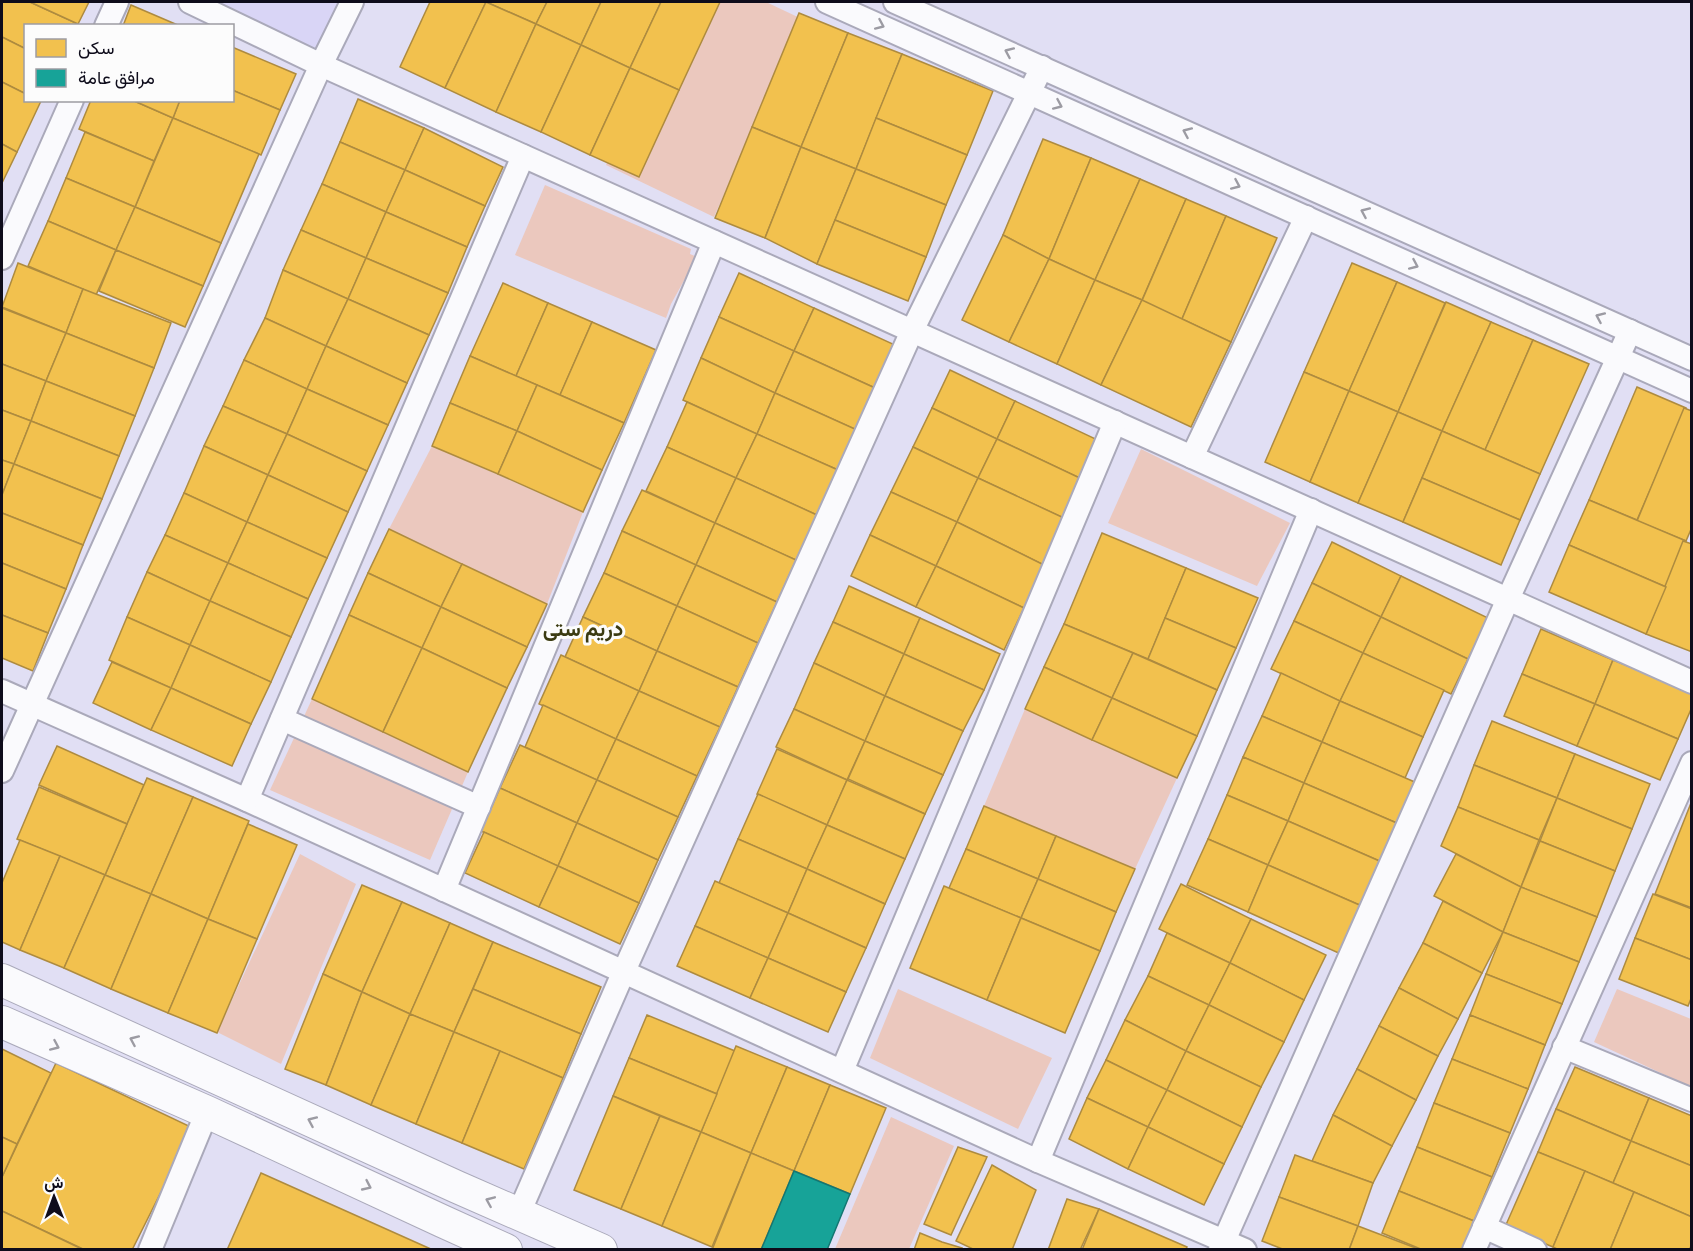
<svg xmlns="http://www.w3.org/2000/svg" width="1693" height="1251" viewBox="0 0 1693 1251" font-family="'Source Sans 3',Vazirmatn,sans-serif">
<rect width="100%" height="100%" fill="#e1dff4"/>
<path fill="#d9d5f6" d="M 179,2 L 352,2 L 321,65 Z"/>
<g fill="#ebc8be">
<path d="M 691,2 L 766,2 L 802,19 L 714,217 L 606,165 Z"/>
<path d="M 545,185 L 691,249 L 690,254 L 697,257 L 671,304 L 666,318 L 515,255 Z"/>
<path d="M 432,446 L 583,512 L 547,604 L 389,529 Z"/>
<path d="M 1141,449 L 1290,523 L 1257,586 L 1108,523 Z"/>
<path d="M 312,699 L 468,772 L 430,860 L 270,790 Z"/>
<path d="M 1025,709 L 1177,778 L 1135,869 L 984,806 Z"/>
<path d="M 300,854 L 356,884 L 281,1064 L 217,1032 Z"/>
<path d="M 898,989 L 1052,1058 L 1018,1129 L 870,1058 Z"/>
<path d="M 1617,989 L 1691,1019 L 1691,1087 L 1594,1042 Z"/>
<path d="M 891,1117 L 954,1146 L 909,1249 L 835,1249 Z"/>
</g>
<g fill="#f2c14e" stroke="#ae8b3f" stroke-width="1.5">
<path d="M 2,2 L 30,2 L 78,24 L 77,26 L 26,26 L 26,49 L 2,37 Z"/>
<path d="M 30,2 L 89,2 L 78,24 Z"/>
<path d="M 430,2 L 486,2 L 445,88 L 400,67 Z"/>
<path d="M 486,2 L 547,2 L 536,24 Z"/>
<path d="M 486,2 L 536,24 L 496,112 L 445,88 Z"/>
<path d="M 547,2 L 601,2 L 581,45 L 536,24 Z"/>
<path d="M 601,2 L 661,2 L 630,68 L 581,45 Z"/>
<path d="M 661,2 L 720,2 L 679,90 L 630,68 Z"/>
<path d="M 131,5 L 180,26 L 123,26 Z"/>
<path d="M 799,13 L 848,33 L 801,147 L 752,127 Z"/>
<path d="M 536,24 L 581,45 L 541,132 L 496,112 Z"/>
<path d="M 848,33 L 902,54 L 856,169 L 801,147 Z"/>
<path d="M 2,37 L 26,49 L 26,94 L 2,82 Z"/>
<path d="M 581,45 L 630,68 L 590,155 L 541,132 Z"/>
<path d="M 232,47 L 296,74 L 280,110 L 232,90 Z"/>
<path d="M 902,54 L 993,91 L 967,155 L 876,118 Z"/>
<path d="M 630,68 L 679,90 L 639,177 L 590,155 Z"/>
<path d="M 2,82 L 26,94 L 26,100 L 41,101 L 17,152 L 2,144 Z"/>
<path d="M 232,90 L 280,110 L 261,155 L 173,118 L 180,100 L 232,100 Z"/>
<path d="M 358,99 L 424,128 L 405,170 L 340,142 Z"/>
<path d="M 91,100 L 132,100 L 173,118 L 154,161 L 79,129 Z"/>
<path d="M 132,100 L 180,100 L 173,118 Z"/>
<path d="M 173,118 L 259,154 L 221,243 L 135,207 Z"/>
<path d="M 876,118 L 967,155 L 946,205 L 856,169 Z"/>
<path d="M 752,127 L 801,147 L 765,238 L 715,218 Z"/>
<path d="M 424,128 L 503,167 L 485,206 L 405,170 Z"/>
<path d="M 85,132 L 154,161 L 135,207 L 66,178 Z"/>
<path d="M 1043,139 L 1091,158 L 1049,259 L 1003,235 Z"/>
<path d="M 340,142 L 405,170 L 386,212 L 322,184 Z"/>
<path d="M 2,144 L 17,152 L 2,183 Z"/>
<path d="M 801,147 L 856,169 L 817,264 L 765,238 Z"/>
<path d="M 1091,158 L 1140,179 L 1095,280 L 1049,259 Z"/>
<path d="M 856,169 L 946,205 L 926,257 L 835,220 Z"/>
<path d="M 405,170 L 485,206 L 467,247 L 386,212 Z"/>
<path d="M 66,178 L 135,207 L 116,250 L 48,221 Z"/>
<path d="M 1140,179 L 1186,199 L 1142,300 L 1095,280 Z"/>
<path d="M 322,184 L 386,212 L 366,258 L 301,230 Z"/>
<path d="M 1186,199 L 1226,216 L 1182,319 L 1141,303 Z"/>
<path d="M 135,207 L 221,243 L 203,286 L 116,250 Z"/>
<path d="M 386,212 L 467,247 L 448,293 L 366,258 Z"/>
<path d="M 1226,216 L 1277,238 L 1231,342 L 1182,319 Z"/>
<path d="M 835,220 L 926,257 L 908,301 L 817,264 Z"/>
<path d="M 48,221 L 116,250 L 96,295 L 28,266 Z"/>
<path d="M 301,230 L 366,258 L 348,299 L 283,270 Z"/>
<path d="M 1003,235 L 1049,259 L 1009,342 L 962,320 Z"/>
<path d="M 116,250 L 203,286 L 185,327 L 99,291 Z"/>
<path d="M 366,258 L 448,293 L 429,335 L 348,299 Z"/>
<path d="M 1049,259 L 1095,280 L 1057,364 L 1009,342 Z"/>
<path d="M 18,263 L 83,289 L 66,333 L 2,307 Z"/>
<path d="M 1352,263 L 1397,282 L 1349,391 L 1304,372 Z"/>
<path d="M 283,270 L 348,299 L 326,346 L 265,318 Z"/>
<path d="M 739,273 L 814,308 L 794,351 L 719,317 Z"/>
<path d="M 1095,280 L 1142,300 L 1101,385 L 1057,364 Z"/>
<path d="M 1397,282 L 1445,303 L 1398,412 L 1349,391 Z"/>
<path d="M 503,283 L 548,303 L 516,376 L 470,356 Z"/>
<path d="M 83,289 L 171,323 L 154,368 L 66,333 Z"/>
<path d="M 348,299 L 429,335 L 407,383 L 326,346 Z"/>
<path d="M 1142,300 L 1231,342 L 1191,427 L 1101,385 Z"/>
<path d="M 1446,302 L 1491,322 L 1442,431 L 1398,412 Z"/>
<path d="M 548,303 L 592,322 L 560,395 L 516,376 Z"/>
<path d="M 2,308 L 66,333 L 46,381 L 2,364 Z"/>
<path d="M 814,308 L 895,345 L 875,388 L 794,351 Z"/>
<path d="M 719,317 L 794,351 L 775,393 L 701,358 Z"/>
<path d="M 265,318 L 326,346 L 307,389 L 244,360 Z"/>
<path d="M 592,322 L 656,350 L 624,423 L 560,395 Z"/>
<path d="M 1491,322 L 1533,340 L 1485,450 L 1442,431 Z"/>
<path d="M 66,333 L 154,368 L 135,416 L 46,381 Z"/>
<path d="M 1533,340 L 1589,364 L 1540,474 L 1485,450 Z"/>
<path d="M 326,346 L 407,383 L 388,425 L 307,389 Z"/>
<path d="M 794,351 L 875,388 L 857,430 L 775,393 Z"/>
<path d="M 470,356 L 537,385 L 517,431 L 450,403 Z"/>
<path d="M 701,358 L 775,393 L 757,434 L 683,400 Z"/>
<path d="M 244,360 L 307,389 L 287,434 L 223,406 Z"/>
<path d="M 2,364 L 46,381 L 31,421 L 2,410 Z"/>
<path d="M 950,370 L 1015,401 L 997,439 L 932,408 Z"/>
<path d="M 1304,372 L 1349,391 L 1310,482 L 1265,462 Z"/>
<path d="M 46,381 L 135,416 L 119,456 L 31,421 Z"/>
<path d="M 537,385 L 624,423 L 602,470 L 517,431 Z"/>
<path d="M 1637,387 L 1686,408 L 1637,520 L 1589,500 Z"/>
<path d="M 307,389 L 388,425 L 367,471 L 287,434 Z"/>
<path d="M 1349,391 L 1398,412 L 1358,503 L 1310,482 Z"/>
<path d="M 775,393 L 857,430 L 838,470 L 757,434 Z"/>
<path d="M 1015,401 L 1102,442 L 1084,480 L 997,439 Z"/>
<path d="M 687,402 L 757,434 L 736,478 L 667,447 Z"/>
<path d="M 450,403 L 517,431 L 498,474 L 432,446 Z"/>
<path d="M 223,406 L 287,434 L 268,475 L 204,446 Z"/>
<path d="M 932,408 L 997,439 L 978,478 L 913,447 Z"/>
<path d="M 1684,408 L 1692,411 L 1692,527 L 1686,541 L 1637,521 Z"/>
<path d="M 2,410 L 31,421 L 14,464 L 2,460 Z"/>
<path d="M 1398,412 L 1442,431 L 1403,522 L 1358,503 Z"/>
<path d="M 31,421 L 119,456 L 102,499 L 14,464 Z"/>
<path d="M 517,431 L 602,470 L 583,512 L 498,474 Z"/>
<path d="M 1442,431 L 1540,474 L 1520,520 L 1422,478 Z"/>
<path d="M 287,434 L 367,471 L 348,512 L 268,475 Z"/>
<path d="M 757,434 L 838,470 L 817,515 L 736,478 Z"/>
<path d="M 997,439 L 1084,480 L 1066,519 L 978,478 Z"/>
<path d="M 204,446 L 268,475 L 247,522 L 184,493 Z"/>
<path d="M 667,447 L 736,478 L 715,523 L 646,491 Z"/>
<path d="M 913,447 L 978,478 L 957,522 L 891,492 Z"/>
<path d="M 2,460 L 14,464 L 2,495 Z"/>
<path d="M 14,464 L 102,499 L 83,545 L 2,513 L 2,495 Z"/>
<path d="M 268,475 L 348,512 L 327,558 L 247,522 Z"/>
<path d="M 736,478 L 817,515 L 796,560 L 715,523 Z"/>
<path d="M 978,478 L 1066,519 L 1044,565 L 957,522 Z"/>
<path d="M 1422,478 L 1520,520 L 1501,565 L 1403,522 Z"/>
<path d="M 642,490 L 715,523 L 696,565 L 622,531 Z"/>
<path d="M 891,492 L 957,522 L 936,566 L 870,535 Z"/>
<path d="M 184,493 L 247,522 L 228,563 L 165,535 Z"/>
<path d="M 1589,500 L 1686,541 L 1666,587 L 1569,545 Z"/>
<path d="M 2,513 L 83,545 L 66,589 L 2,563 Z"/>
<path d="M 247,522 L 327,558 L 308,599 L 228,563 Z"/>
<path d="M 957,522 L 1044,565 L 1024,608 L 936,566 Z"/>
<path d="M 715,523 L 796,560 L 777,602 L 696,565 Z"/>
<path d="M 389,529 L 462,564 L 441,607 L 368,573 Z"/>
<path d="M 622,531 L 696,565 L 677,606 L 604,573 Z"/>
<path d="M 1102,533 L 1186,568 L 1148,659 L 1064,624 Z"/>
<path d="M 165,535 L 228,563 L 210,601 L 147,572 Z"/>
<path d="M 870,535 L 936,566 L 916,607 L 851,576 Z"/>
<path d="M 1683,541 L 1692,544 L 1692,652 L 1646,634 Z"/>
<path d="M 1332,542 L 1401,576 L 1381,617 L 1312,583 Z"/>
<path d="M 1569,545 L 1666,587 L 1646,634 L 1549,592 Z"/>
<path d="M 2,563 L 66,589 L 48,633 L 2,615 Z"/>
<path d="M 228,563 L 308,599 L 291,637 L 210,601 Z"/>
<path d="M 462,564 L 547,604 L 527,647 L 441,607 Z"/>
<path d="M 696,565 L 777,602 L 758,643 L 677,606 Z"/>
<path d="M 936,566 L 1024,608 L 1004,650 L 916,607 Z"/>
<path d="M 1186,568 L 1258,598 L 1236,648 L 1165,618 Z"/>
<path d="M 147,572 L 210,601 L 190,645 L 127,617 Z"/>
<path d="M 368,573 L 441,607 L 422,648 L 349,615 Z"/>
<path d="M 604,573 L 677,606 L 657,651 L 583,617 Z"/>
<path d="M 1401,576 L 1488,618 L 1468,659 L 1381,617 Z"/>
<path d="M 1312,583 L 1381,617 L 1363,653 L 1294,621 Z"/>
<path d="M 849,586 L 920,618 L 904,654 L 833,622 Z"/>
<path d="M 210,601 L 291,637 L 271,682 L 190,645 Z"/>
<path d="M 677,606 L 758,643 L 738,687 L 657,651 Z"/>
<path d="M 441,607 L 527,647 L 507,688 L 422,648 Z"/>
<path d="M 2,615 L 48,633 L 33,671 L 2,658 Z"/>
<path d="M 349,615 L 422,648 L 383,732 L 312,699 Z"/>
<path d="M 127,617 L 190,645 L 171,688 L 109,660 Z"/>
<path d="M 583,617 L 657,651 L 639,691 L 565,657 Z"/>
<path d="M 1381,617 L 1468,659 L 1451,694 L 1363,653 Z"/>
<path d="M 920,618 L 1000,654 L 984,690 L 904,654 Z"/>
<path d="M 1165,618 L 1236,648 L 1217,690 L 1148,659 Z"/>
<path d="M 1294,621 L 1363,653 L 1340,701 L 1271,669 Z"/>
<path d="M 833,622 L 904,654 L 885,696 L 814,663 Z"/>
<path d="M 1064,624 L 1133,653 L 1112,698 L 1044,667 Z"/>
<path d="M 1541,629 L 1613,660 L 1595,704 L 1522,674 Z"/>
<path d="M 190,645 L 271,682 L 251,724 L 171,688 Z"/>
<path d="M 422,648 L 507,688 L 468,772 L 383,732 Z"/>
<path d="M 657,651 L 738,687 L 720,727 L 639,691 Z"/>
<path d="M 1133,653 L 1217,690 L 1197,736 L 1112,698 Z"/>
<path d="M 1363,653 L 1444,690 L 1423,737 L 1340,701 Z"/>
<path d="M 904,654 L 984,690 L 963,731 L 885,696 Z"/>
<path d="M 561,655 L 639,691 L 616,739 L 539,704 Z"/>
<path d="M 1613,660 L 1692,692 L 1692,707 L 1678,739 L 1595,704 Z"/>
<path d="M 112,662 L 171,688 L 151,730 L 93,703 Z"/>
<path d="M 814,663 L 885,696 L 865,741 L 794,709 Z"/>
<path d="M 1044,667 L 1112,698 L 1092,740 L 1025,709 Z"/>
<path d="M 1281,673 L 1340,701 L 1322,742 L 1262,716 Z"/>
<path d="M 1522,674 L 1595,704 L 1577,746 L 1504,716 Z"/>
<path d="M 171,688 L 251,724 L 232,766 L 151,730 Z"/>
<path d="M 639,691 L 720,727 L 697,776 L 616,739 Z"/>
<path d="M 885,696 L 963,731 L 943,775 L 865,741 Z"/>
<path d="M 1112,698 L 1197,736 L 1177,778 L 1092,740 Z"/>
<path d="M 1340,701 L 1423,737 L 1405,778 L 1322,742 Z"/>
<path d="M 1595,704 L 1678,739 L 1660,780 L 1577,746 Z"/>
<path d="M 543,705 L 616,739 L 597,780 L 525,747 Z"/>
<path d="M 794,709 L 865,741 L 847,780 L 776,747 Z"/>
<path d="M 1262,716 L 1322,742 L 1304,783 L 1243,757 Z"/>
<path d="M 1492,721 L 1575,754 L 1557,798 L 1474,765 Z"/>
<path d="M 616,739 L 697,776 L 678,817 L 597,780 Z"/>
<path d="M 865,741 L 943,775 L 925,814 L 848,779 Z"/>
<path d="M 1322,742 L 1417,783 L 1399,824 L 1304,783 Z"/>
<path d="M 520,745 L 597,780 L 577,823 L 500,788 Z"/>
<path d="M 57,746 L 144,785 L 127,824 L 39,785 Z"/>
<path d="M 777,749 L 847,780 L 827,825 L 757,794 Z"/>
<path d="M 1575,754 L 1650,784 L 1632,829 L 1557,798 Z"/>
<path d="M 1243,757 L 1304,783 L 1288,821 L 1227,795 Z"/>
<path d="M 1474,765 L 1557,798 L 1539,840 L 1458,807 Z"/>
<path d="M 147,778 L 193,797 L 151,894 L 105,875 Z"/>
<path d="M 597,780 L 678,817 L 658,860 L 577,823 Z"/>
<path d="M 847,780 L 925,814 L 905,859 L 827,825 Z"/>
<path d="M 1304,783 L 1399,824 L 1384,863 L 1288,821 Z"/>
<path d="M 39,787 L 127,824 L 105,875 L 17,839 Z"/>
<path d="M 500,788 L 577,823 L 558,866 L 481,831 Z"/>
<path d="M 758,794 L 827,825 L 807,869 L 738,839 Z"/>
<path d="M 1227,795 L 1288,821 L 1268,865 L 1208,839 Z"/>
<path d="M 193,797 L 249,821 L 208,919 L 151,894 Z"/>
<path d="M 1557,798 L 1632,829 L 1615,871 L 1540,841 Z"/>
<path d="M 1691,803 L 1692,803 L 1692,908 L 1655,894 Z"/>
<path d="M 984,806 L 1056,836 L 1038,879 L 966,849 Z"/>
<path d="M 1458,807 L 1539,840 L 1521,887 L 1441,846 Z"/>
<path d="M 1288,821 L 1384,863 L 1364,907 L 1268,865 Z"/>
<path d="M 577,823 L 658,860 L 639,903 L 558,866 Z"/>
<path d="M 248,824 L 297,845 L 257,939 L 208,919 Z"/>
<path d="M 827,825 L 905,859 L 885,904 L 807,869 Z"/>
<path d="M 484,832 L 558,866 L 539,907 L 465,873 Z"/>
<path d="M 1056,836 L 1135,869 L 1116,912 L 1038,879 Z"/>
<path d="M 738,839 L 807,869 L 788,913 L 719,883 Z"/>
<path d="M 1208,839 L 1268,865 L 1248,912 L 1187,885 Z"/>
<path d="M 20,840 L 60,856 L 20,950 L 2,942 L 2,883 Z"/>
<path d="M 1540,841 L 1615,871 L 1597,917 L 1521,887 Z"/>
<path d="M 966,849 L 1038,879 L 1021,918 L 949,888 Z"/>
<path d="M 1456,854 L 1521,887 L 1503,932 L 1434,896 Z"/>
<path d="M 60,856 L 105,875 L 64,968 L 20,950 Z"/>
<path d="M 1268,865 L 1364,907 L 1343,955 L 1248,912 Z"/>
<path d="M 558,866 L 639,903 L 620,944 L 539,907 Z"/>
<path d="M 807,869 L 885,904 L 866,948 L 788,913 Z"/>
<path d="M 105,875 L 151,894 L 111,989 L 64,968 Z"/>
<path d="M 1038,879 L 1116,912 L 1100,951 L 1021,918 Z"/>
<path d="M 715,881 L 788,913 L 768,958 L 695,926 Z"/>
<path d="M 1181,884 L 1251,919 L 1230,963 L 1159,929 Z"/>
<path d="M 362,885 L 402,902 L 362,992 L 323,974 Z"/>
<path d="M 944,886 L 1021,918 L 987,1000 L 910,968 Z"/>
<path d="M 1521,887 L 1597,917 L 1579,962 L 1503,932 Z"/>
<path d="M 151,894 L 208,919 L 168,1013 L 111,989 Z"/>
<path d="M 1653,894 L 1692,909 L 1692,960 L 1635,938 Z"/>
<path d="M 1443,901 L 1503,932 L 1482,973 L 1423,943 Z"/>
<path d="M 402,902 L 450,923 L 410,1014 L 362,992 Z"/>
<path d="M 788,913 L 866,948 L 846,992 L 768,958 Z"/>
<path d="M 1021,918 L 1100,951 L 1065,1033 L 987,1000 Z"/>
<path d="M 208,919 L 257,939 L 217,1033 L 168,1013 Z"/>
<path d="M 1251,919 L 1326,955 L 1304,1000 L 1230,963 Z"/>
<path d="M 450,923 L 493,942 L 454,1032 L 410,1014 Z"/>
<path d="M 695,926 L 768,958 L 750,998 L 677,966 Z"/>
<path d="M 1503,932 L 1579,962 L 1562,1004 L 1486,974 Z"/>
<path d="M 1167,933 L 1230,963 L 1209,1005 L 1148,976 Z"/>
<path d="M 1635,938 L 1692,960 L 1692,996 L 1688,1006 L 1619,979 Z"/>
<path d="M 493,942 L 601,987 L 581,1034 L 473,989 Z"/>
<path d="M 1423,943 L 1482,973 L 1458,1019 L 1399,988 Z"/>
<path d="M 768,958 L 846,992 L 828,1032 L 750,998 Z"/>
<path d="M 1230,963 L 1304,1000 L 1284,1042 L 1209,1005 Z"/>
<path d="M 323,974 L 362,992 L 326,1085 L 285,1069 Z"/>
<path d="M 1486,974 L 1562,1004 L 1545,1045 L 1470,1015 Z"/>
<path d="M 1148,976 L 1209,1005 L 1186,1051 L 1125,1020 Z"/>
<path d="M 1399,988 L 1458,1019 L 1438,1056 L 1379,1026 Z"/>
<path d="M 473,989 L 581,1034 L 563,1078 L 454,1032 Z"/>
<path d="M 362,992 L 410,1014 L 371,1105 L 326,1085 Z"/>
<path d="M 1209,1005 L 1284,1042 L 1261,1087 L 1186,1051 Z"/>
<path d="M 410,1014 L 454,1032 L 416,1124 L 371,1105 Z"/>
<path d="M 647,1015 L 735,1051 L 717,1094 L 629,1058 Z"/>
<path d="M 1470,1015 L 1545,1045 L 1528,1089 L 1452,1059 Z"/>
<path d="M 1125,1020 L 1186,1051 L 1167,1090 L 1106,1060 Z"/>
<path d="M 1379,1026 L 1438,1056 L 1416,1100 L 1357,1069 Z"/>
<path d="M 454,1032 L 500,1051 L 462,1143 L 416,1124 Z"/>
<path d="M 736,1046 L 787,1067 L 751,1153 L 701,1132 Z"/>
<path d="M 2,1049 L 51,1073 L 17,1144 L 2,1137 Z"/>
<path d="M 500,1051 L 563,1078 L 524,1169 L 462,1143 Z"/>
<path d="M 1186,1051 L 1261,1087 L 1242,1127 L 1167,1090 Z"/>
<path d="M 629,1058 L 717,1094 L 701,1132 L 613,1096 Z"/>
<path d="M 1452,1059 L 1528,1089 L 1510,1133 L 1434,1103 Z"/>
<path d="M 1106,1060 L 1167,1090 L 1148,1127 L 1087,1098 Z"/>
<path d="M 56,1063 L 193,1128 L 132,1250 L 85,1250 L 2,1211 L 2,1177 Z"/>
<path d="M 787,1067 L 830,1085 L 794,1171 L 751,1153 Z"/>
<path d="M 1575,1067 L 1649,1098 L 1631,1141 L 1556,1109 Z"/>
<path d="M 1357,1069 L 1416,1100 L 1392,1146 L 1333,1115 Z"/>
<path d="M 830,1085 L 886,1108 L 850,1194 L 794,1171 Z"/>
<path d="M 1167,1090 L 1242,1127 L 1224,1164 L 1148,1127 Z"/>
<path d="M 613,1096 L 660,1116 L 621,1209 L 574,1190 Z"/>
<path d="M 1087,1098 L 1148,1127 L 1128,1169 L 1069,1139 Z"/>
<path d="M 1649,1098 L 1692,1116 L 1692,1166 L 1631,1141 Z"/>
<path d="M 1434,1103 L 1510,1133 L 1492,1177 L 1417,1147 Z"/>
<path d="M 1556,1109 L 1631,1141 L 1613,1183 L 1538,1152 Z"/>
<path d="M 1333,1115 L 1392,1146 L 1373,1183 L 1312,1161 Z"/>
<path d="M 660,1116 L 701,1132 L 662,1226 L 621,1209 Z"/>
<path d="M 1148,1127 L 1224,1164 L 1204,1205 L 1128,1169 Z"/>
<path d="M 701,1132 L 751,1153 L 712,1247 L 662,1226 Z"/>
<path d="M 2,1137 L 17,1144 L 2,1177 Z"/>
<path d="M 1631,1141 L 1692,1166 L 1692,1217 L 1613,1183 Z"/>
<path d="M 958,1147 L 987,1157 L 951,1235 L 924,1224 Z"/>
<path d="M 1417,1147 L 1492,1177 L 1474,1221 L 1399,1191 Z"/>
<path d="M 1538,1152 L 1585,1171 L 1553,1247 L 1505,1227 Z"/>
<path d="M 751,1153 L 794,1171 L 761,1250 L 712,1250 Z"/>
<path d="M 1295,1155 L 1373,1183 L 1358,1226 L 1279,1197 Z"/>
<path d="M 992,1165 L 1036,1190 L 1012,1250 L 975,1250 L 956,1241 Z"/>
<path d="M 1585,1171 L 1634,1192 L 1610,1250 L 1559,1250 L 1553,1247 Z"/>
<path d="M 261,1173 L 433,1250 L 227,1250 Z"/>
<path d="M 1399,1191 L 1474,1221 L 1463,1250 L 1423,1250 L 1382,1233 Z"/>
<path d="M 1634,1192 L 1692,1217 L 1692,1244 L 1689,1250 L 1610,1250 Z"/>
<path d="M 1279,1197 L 1358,1226 L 1349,1250 L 1285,1250 L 1262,1241 Z"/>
<path d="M 1067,1199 L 1099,1209 L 1080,1250 L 1048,1250 Z"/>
<path d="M 1099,1209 L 1187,1247 L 1186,1250 L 1082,1250 Z"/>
<path d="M 2,1211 L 84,1250 L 2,1250 Z"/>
<path d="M 1358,1226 L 1421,1250 L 1349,1250 Z"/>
<path d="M 920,1233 L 942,1242 L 962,1248 L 961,1250 L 914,1250 Z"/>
</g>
<path fill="#17a398" stroke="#147672" stroke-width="1.5" d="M 794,1171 L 850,1194 L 827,1250 L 761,1250 Z"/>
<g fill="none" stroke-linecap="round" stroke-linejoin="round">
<g stroke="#aaa9ba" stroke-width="26">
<g id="street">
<path d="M 190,2 L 321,65 L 1692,682"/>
<path d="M 827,2 L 1692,391"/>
<path d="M 895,2 L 1692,359"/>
<path d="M 106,26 L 117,2"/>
<path d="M 2,258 L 72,100"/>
<path d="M 1192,457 L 1306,217"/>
<path d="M 2,691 L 247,800 L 1038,1161 L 1245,1250"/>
<path d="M 282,719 L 479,807"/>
<path d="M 2,771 L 321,65 L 352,2"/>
<path d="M 247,800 L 523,156"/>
<path d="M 444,890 L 714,242"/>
<path d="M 1564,1047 L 1692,1100"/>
<path d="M 842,1071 L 1115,422"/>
<path d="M 1038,1161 L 1311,510"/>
<path d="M 519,1213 L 624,971 L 912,331 L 1042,67"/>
<path d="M 1484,1227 L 1535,1250"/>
<path d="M 150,1250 L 207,1112"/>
<path d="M 1220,1250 L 1508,599 L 1630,331"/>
<path d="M 1474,1250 L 1692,763"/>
</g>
</g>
<g stroke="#aaa9ba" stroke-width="34">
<g id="secondary">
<path d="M 2,980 L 457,1187 L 601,1250"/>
<path d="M 2,1022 L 207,1112 L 442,1221 L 506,1250"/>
</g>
</g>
<use href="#street" stroke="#fafafd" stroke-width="22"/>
<use href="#secondary" stroke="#fafafd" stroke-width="32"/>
</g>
<defs><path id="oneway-chevron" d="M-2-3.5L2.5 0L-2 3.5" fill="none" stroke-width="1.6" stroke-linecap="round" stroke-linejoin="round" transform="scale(1.5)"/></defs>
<g stroke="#9c9ba3">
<use href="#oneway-chevron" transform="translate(880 25) rotate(24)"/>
<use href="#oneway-chevron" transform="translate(1009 52) rotate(-156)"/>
<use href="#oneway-chevron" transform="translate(1058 105) rotate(24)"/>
<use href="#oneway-chevron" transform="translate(1187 132) rotate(-156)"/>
<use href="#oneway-chevron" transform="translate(1236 185) rotate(24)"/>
<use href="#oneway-chevron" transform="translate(1365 212) rotate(-156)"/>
<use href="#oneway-chevron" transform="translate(1414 265) rotate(24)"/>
<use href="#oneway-chevron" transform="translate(1600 317) rotate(-156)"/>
<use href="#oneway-chevron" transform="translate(134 1040) rotate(-156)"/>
<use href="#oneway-chevron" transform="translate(55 1046) rotate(24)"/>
<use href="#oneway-chevron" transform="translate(312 1121) rotate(-156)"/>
<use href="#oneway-chevron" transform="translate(367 1186) rotate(25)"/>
<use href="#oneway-chevron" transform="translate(490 1201) rotate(-157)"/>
</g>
<g text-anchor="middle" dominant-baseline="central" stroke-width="6" stroke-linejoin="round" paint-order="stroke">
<g font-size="21" font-weight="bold" fill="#3b3b12" stroke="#fcfcfc">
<text x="583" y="629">دریم ستی</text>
</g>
</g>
<rect width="1693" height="1251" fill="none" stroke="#0e0c1b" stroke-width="6"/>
<rect x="24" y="24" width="210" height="78" fill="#fcfcfc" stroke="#9d9ca2" stroke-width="1.5"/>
<rect x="36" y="39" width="30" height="18" fill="#f2c14e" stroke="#9d9ca2" stroke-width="1.5"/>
<text x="78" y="54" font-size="18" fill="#0e0c1b">سكن</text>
<rect x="36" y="69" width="30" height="18" fill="#17a398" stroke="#9d9ca2" stroke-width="1.5"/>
<text x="78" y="84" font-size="18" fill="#0e0c1b">مرافق عامة</text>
<g transform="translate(54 1197) rotate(359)" stroke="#fcfcfc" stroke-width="4.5" paint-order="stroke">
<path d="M0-4.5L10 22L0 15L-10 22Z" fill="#0e0c1b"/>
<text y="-9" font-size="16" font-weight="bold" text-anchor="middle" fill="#0e0c1b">ش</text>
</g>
</svg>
